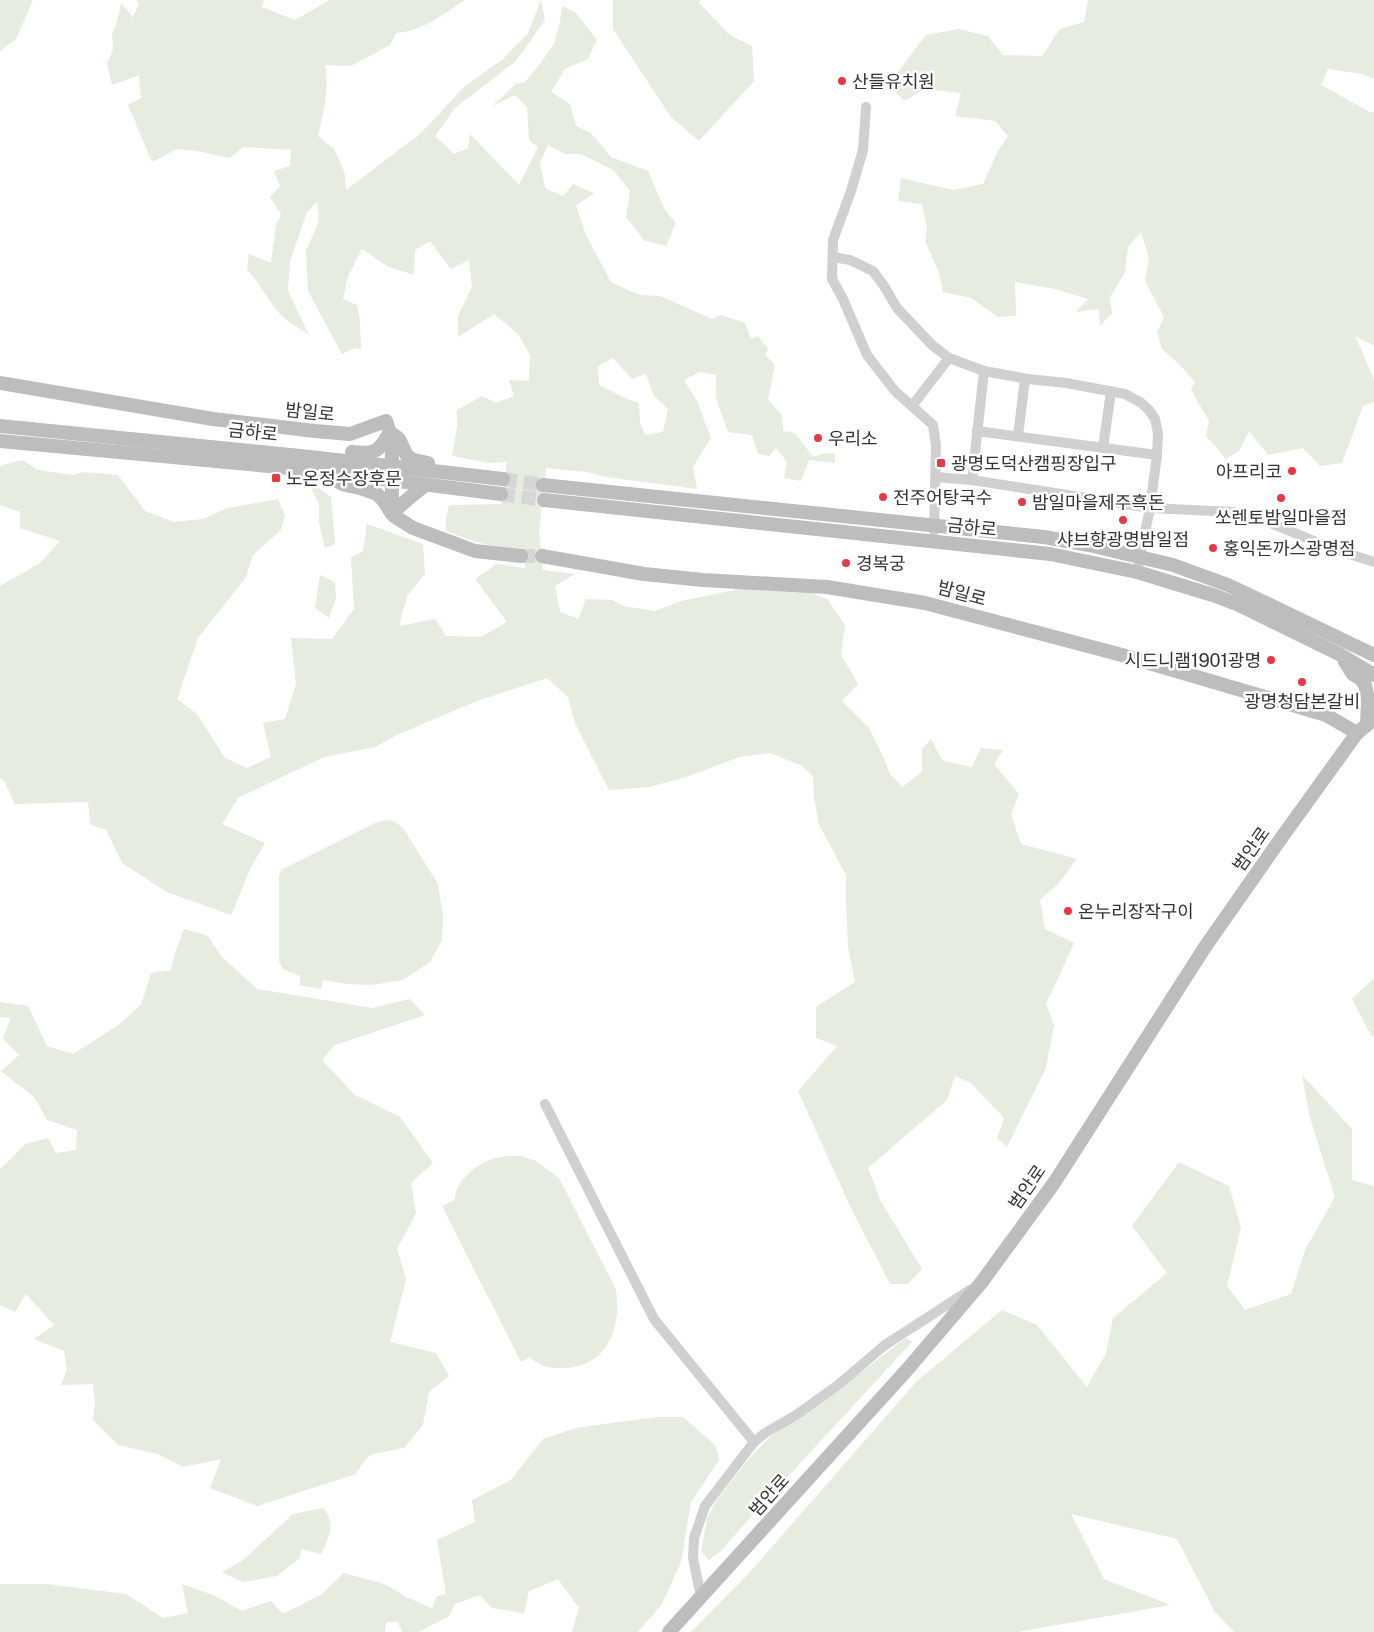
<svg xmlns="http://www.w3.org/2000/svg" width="1374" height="1632" viewBox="0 0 1374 1632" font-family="'Public Sans','Noto Sans KR',sans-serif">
<rect width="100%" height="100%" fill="#fff"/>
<g fill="#e6ecdf" fill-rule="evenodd">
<path d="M 0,0 L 33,0 L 16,39 L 0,51 Z"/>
<path d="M 136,0 L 264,0 L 262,7 L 295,20 L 330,0 L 464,0 C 445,14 420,32 396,33 L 390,45 L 351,66 L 325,65 C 330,89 323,113 318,136 L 334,149 L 345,174 L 346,190 L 421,133 L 465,86 L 503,59 L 528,33 L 541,0 L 545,20 L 516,61 L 455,108 L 435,136 L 454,154 L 468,148 L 470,134 L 519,185 L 538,147 L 531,142 L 529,139 L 527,107 L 515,95 L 492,106 L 516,84 L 525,82 L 540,64 L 554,44 L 560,22 L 562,6 L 575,12 L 597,40 L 588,59 L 565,69 L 551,92 L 570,104 L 576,126 L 591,133 L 611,157 L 648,171 L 665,210 L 676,223 L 666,246 L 645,241 L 626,217 L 630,191 L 613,170 L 581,154 L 565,154 L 548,145 L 540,163 L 545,188 L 563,196 L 573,184 L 594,193 L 576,206 L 586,235 L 611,282 L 639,295 L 660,296 L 712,319 L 721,315 L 745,323 L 751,339 L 758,336 L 768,349 L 765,355 L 775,365 L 768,400 L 782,415 L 783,431 L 795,433 L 813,457 L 824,453 L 835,454 L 835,463 L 809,460 L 801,481 L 784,478 L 787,462 L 776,448 L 769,456 L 758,454 L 752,435 L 728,432 L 716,398 L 716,375 L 700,372 L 684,380 L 697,401 L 711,438 L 693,467 L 697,489 L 606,477 L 587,472 L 546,468 L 539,532 L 543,570 L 575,574 L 555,586 L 560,612 L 578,619 L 586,599 L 612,600 L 623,606 L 655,611 L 681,601 L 749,587 L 808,591 L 828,600 L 845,625 L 841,655 L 858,684 L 842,701 L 869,728 L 884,759 L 890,774 L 902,787 L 922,772 L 922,749 L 931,739 L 943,761 L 972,767 L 981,748 L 1003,750 L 994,764 L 1019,794 L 1011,814 L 1021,844 L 1077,859 L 1059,883 L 1040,900 L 1045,929 L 1074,943 L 1046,1004 L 1054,1025 L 1046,1068 L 1007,1147 L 997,1138 L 1004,1118 L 971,1083 L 955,1076 L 947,1100 L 868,1168 L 880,1200 L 922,1269 L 908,1284 L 890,1284 L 851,1208 L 798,1091 L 837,1046 L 816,1038 L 816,1007 L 855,982 L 848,947 L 846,901 L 846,875 L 819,825 L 814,797 L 813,776 L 802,766 L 770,753 L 739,757 L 686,777 L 649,787 L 609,790 L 575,723 L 568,697 L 547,678 L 477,701 L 399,734 L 375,747 L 324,757 L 238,798 L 222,824 L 265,843 L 250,869 L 231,915 L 167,892 L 122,863 L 106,830 L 90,824 L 88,802 L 15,804 L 4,780 L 0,778 L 0,586 L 40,563 L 60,541 L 20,528 L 20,512 L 0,505 L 0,466 L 22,460 L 38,470 L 73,475 L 84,472 L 118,475 L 145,511 L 174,522 L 203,519 L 228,508 L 278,499 L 285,515 L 281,530 L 253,555 L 246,577 L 198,638 L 177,699 L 197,714 L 225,758 L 247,768 L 271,757 L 263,723 L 285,719 L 296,684 L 291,638 L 332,639 L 354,609 L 351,558 L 363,551 L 367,524 L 423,544 L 425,574 L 407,596 L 399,626 L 435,619 L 446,636 L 481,637 L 507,622 L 475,579 L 497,564 L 525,568 L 525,550 L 522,549 C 490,547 476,543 446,531 L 446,520 L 449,505 L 501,504 L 507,462 L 489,463 L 452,456 L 457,427 L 457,410 L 482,396 L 496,403 L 514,396 L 509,380 L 529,381 L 530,355 L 518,334 L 494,314 L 458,337 L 458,316 L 472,287 L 469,260 L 451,269 L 430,241 L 415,250 L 414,275 L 387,266 L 362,249 L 348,276 L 343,299 L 357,305 L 360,321 L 361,349 L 355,348 L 342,354 L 308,291 L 306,251 L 319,221 L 317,202 L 307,212 L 290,261 L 288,291 L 309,335 C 300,328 287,322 280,314 C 267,300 260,282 247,270 L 249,254 L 271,263 L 276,225 L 281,214 L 270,197 L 280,186 L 274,171 L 290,166 L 291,150 L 243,147 L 230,158 L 197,151 L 177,149 L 152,162 L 128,105 L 141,98 L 139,75 L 112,85 L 107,64 L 113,49 L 112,33 L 116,26 L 121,3 L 133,17 L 139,4 ZM 613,358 L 632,379 L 646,374 L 654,396 L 668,409 L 663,432 L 645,435 L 640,423 L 639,403 L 627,399 L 599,385 L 598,366 Z"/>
<path d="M 613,0 L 701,0 L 699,3 L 730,35 L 752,46 L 754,81 L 699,141 L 671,117 L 613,29 Z"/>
<path d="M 1088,0 L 1374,0 L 1374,79 L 1362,74 L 1328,69 L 1321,85 L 1370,112 L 1374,112 L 1374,346 L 1355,336 L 1374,379 L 1374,402 L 1363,406 L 1342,463 L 1320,466 L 1303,448 L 1268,455 L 1249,431 L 1239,451 L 1226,459 L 1206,436 L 1209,421 L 1191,390 L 1195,382 L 1179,364 L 1162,349 L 1157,332 L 1164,317 L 1145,280 L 1149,258 L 1141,232 L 1128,247 L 1125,273 L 1110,297 L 1112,313 L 1100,326 L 1099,309 L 1076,312 L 1088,299 L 1055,289 L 1015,282 L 1016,316 L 998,317 L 971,298 L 943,292 L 939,272 L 925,241 L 927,227 L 922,204 L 898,201 L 901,178 L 953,190 L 983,184 L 998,151 L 1008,136 L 995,121 L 955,116 L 961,93 L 924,89 L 905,101 L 888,85 L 926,35 L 958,29 L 988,36 L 1003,55 L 1042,56 L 1060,29 L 1084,22 Z"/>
<path d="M 308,480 L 331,497 L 335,544 L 325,548 L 319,522 L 319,505 Z"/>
<path d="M 320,575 L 335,582 L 336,599 L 329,618 L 315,608 Z"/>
<path d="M 386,820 L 394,821 L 403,828 L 438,884 L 443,915 L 442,940 L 430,962 L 403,980 L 371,985 L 347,984 L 323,980 L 321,989 L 300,985 L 300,976 L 283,969 L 279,962 L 279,876 L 281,870 L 375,823 Z"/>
<path d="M 184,929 L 208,936 L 221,956 L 257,989 L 372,1008 L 410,999 L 425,1015 L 335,1045 L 322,1060 L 355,1095 L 400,1117 L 433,1163 L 411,1183 L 416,1213 L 397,1249 L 406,1279 L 390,1342 L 436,1353 L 449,1376 L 429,1392 L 423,1425 L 404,1448 L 373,1454 L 366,1458 L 356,1474 L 257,1506 L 210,1488 L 221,1459 L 183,1467 L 158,1454 L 118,1445 L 93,1420 L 95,1403 L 93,1384 L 61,1385 L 67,1369 L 64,1351 L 34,1339 L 54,1325 L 26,1294 L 15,1312 L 0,1305 L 0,1168 L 3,1167 L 25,1144 L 48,1138 L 56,1153 L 76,1150 L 77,1130 L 47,1120 L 34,1097 L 1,1071 L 19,1055 L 3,1038 L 11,1018 L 0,1017 L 0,1002 L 28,1006 L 47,1046 L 73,1054 L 117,1026 L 141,1005 L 151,973 L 171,970 L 176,950 Z"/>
<path d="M 1374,978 L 1374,1037 L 1371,1035 L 1352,999 Z"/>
<path d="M 1302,1075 L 1352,1129 L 1352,1180 L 1374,1186 L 1374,1632 L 1234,1632 L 1215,1612 L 1177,1539 L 1071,1514 L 1104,1579 L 1170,1605 L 1018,1632 L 691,1632 L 750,1572 L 916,1382 L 1002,1310 L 1037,1325 L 1087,1387 L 1106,1353 L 1113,1318 L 1167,1273 L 1132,1226 L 1179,1162 L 1229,1186 L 1241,1228 L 1227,1286 L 1245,1310 L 1291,1294 L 1305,1250 L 1335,1197 L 1310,1118 Z"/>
<path d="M 508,1156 L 521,1156 L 536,1161 L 559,1178 L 616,1290 C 622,1330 606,1370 558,1368 C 547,1368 538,1365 530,1357 L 521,1362 L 442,1206 L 455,1200 C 455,1181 476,1165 492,1159 C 497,1157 503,1157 508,1156 Z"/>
<path d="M 906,1338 L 912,1342 L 756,1511 L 722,1550 L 709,1560 L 701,1551 L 707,1519 L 716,1501 L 747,1461 L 770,1437 L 845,1384 Z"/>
<path d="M 657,1417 L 683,1417 L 716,1446 L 719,1460 L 691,1502 L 681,1562 L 662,1604 L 638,1632 L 572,1632 L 579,1608 L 558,1579 L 529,1591 L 524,1613 L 492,1608 L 480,1595 L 455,1604 L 449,1616 L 419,1632 L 402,1632 L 398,1622 L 386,1622 L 385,1632 L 0,1632 L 0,1584 L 47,1584 L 126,1594 L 163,1618 L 188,1613 L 182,1584 L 213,1595 L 242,1611 L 271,1601 L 283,1614 L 322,1594 L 344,1573 L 387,1585 L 406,1597 L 432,1608 L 437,1596 L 446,1594 L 437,1540 L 475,1522 L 472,1500 L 511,1480 L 543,1439 L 576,1428 Z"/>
<path d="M 323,1508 C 337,1525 329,1537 321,1554 L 301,1549 L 300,1558 L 277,1576 L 243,1582 L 222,1572 L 242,1561 L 293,1514 Z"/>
</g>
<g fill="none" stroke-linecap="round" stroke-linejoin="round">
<g stroke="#d6d6d6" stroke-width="14" stroke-dasharray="14 7" stroke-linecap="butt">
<path d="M 503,479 L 543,485"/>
<path d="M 501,494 L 544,500"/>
<path d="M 521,556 L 542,556"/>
</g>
<g stroke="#d0d0d0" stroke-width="10">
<path d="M 866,107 L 863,150 L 851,191 L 833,240 L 832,279 L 843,299 L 867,355 L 895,391 L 933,425 L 936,445 L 934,531"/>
<path d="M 833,257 L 850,260 L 873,271 L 884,286 L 897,308 L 932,345 L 949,358 L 984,371 L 1028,379 L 1066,383 L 1125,394 L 1140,402 L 1149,410 L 1155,419 L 1158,433 L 1157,455 L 1150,508 L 1137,572"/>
<path d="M 912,406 L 949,358"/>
<path d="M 977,431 L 1157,455"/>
<path d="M 1018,436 L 1025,379"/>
<path d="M 1103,448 L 1111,391"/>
<path d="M 936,477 L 972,480 L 1150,508 L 1234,512 L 1261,519 L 1331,548 L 1374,562"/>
<path d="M 972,480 L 984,371"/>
<path d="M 545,1104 L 654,1319 L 754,1442"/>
<path d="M 701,1597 L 693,1558 L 694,1538 L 705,1506 L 754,1442 L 765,1433 L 796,1415 L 838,1385 L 885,1345 L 970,1290"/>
</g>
<g stroke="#bdbdbd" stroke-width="14">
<path d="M 0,383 L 213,419 L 315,431 L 350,434 L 386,421 C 395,444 391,468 392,492 C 392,500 391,509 394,516 L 413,528 L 475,551 L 521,556"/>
<path d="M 0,426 L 310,457 L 503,479"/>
<path d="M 0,441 L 312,470 L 501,494"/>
<path d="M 352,452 C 376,455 379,451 390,432 L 399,439 L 407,456 L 414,460 L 428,463"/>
<path d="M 326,476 L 345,485 L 360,488 L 377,494 L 383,500 L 392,514 L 401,505 L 425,485"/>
<path d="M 543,485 L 1044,537 L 1089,545 L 1173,565 L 1228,585 L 1374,655"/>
<path d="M 544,500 L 1050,554 L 1137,572 L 1216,596 L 1239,605 L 1339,654 L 1374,675"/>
<path d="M 542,556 L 644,574 L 703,580 L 827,587 L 925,603 L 1122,655 L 1326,715 L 1357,733"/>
<path d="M 1345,662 L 1353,674 L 1361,679 L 1365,685 L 1368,699 L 1367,725"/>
<path d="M 669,1632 L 906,1371 L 981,1283 L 1054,1183 L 1205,947 L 1282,837 L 1357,733 L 1374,719"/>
</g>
</g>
<g fill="#e63946" stroke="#fff" stroke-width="2">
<circle cx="842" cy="81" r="5"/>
<circle cx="818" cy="438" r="5"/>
<rect x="936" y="458" width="10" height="10" rx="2.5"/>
<circle cx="1292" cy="471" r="5"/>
<rect x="271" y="473" width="10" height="10" rx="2.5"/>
<circle cx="883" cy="497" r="5"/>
<circle cx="1281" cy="498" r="5"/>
<circle cx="1022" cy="502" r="5"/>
<circle cx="1123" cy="520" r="5"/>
<circle cx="1213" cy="548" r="5"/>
<circle cx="846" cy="563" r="5"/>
<circle cx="1271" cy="660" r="5"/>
<circle cx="1302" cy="682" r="5"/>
<circle cx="1068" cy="911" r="5"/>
</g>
<g text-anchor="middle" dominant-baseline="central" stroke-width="5" stroke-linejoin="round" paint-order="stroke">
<g font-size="18" fill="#333" stroke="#fff" text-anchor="start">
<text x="852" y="81">산들유치원</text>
<text x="828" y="438">우리소</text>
<text x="951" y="463">광명도덕산캠핑장입구</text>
<text x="1282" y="471" text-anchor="end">아프리코</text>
<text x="286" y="478">노온정수장후문</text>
<text x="893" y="497">전주어탕국수</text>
<text x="1032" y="502">밤일마을제주흑돈</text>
<text x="1281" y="517" text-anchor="middle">쏘렌토밤일마을점</text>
<text x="1123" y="539" text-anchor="middle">샤브향광명밤일점</text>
<text x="1223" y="548">홍익돈까스광명점</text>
<text x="856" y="563">경복궁</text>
<text x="1261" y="660" text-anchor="end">시드니램1901광명</text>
<text x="1302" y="701" text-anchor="middle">광명청담본갈비</text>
<text x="1078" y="911">온누리장작구이</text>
</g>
<g font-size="18" fill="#333" stroke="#fff">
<text transform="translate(310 412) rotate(6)">밤일로</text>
<text transform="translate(253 432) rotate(6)">금하로</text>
<text transform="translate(972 527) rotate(6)">금하로</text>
<text transform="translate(962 593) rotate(15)">밤일로</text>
<text transform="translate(1251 849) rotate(-55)">범안로</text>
<text transform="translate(1027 1187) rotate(-55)">범안로</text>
<text transform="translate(769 1495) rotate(-48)">범안로</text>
</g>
</g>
</svg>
